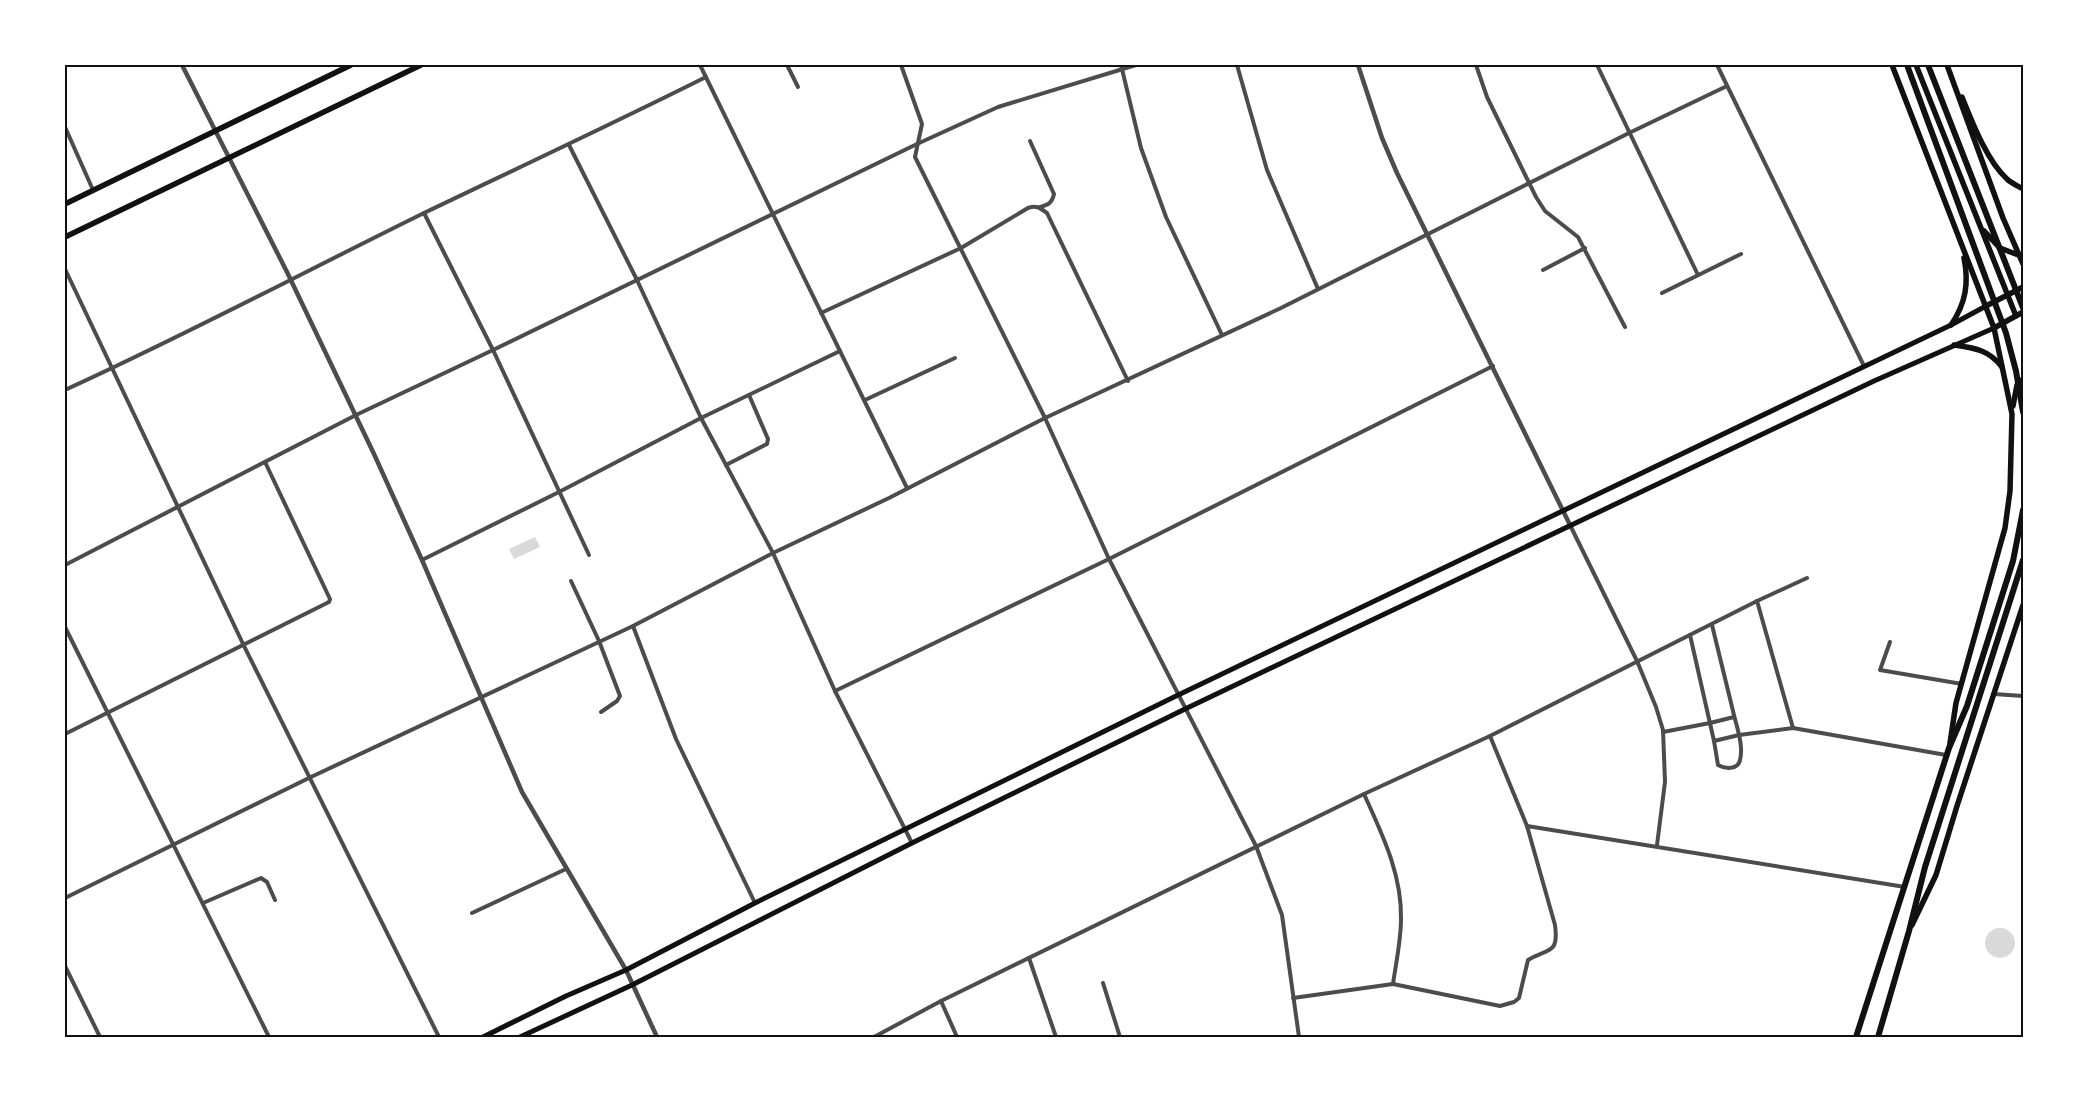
<svg xmlns="http://www.w3.org/2000/svg" width="2088" height="1102" viewBox="0 0 2088 1102" font-family="'Space Grotesk',sans-serif">
<rect width="100%" height="100%" fill="#fff"/>
<g fill="#d9d9d9">
<path d="M 535,537 L 540,547 L 514,559 L 509,549 Z"/>
<circle cx="2000" cy="943" r="15"/>
</g>
<g fill="none" stroke-linecap="round" stroke-linejoin="round">
<g stroke="#4c4c4c" stroke-width="4">
<path d="M 700,65 L 907,488"/>
<path d="M 787,65 L 798,87"/>
<path d="M 901,65 L 922,124 L 915,157 L 1045,418 L 1109,559 L 1256,846 L 1282,915 L 1299,1037"/>
<path d="M 1121,65 L 1141,148 L 1166,217 L 1222,335"/>
<path d="M 1237,65 L 1267,170 L 1318,289"/>
<path d="M 1476,65 L 1487,97 L 1536,197 L 1545,211 L 1578,237 L 1625,327"/>
<path d="M 1597,65 L 1698,275"/>
<path d="M 1717,65 L 1864,366"/>
<path d="M 65,127 L 93,190"/>
<path d="M 1030,141 L 1054,194 C 1052,203 1048,205 1040,207"/>
<path d="M 569,145 L 637,280 L 701,418 L 773,553 L 835,691 L 912,843"/>
<path d="M 424,213 L 493,350 L 589,555"/>
<path d="M 65,269 L 244,646 L 439,1037"/>
<path d="M 1543,270 L 1585,248"/>
<path d="M 1662,293 L 1741,254"/>
<path d="M 821,313 L 961,248 L 1028,208 C 1037,205 1040,208 1047,213 L 1128,381"/>
<path d="M 65,390 C 186,335 304,272 424,213 C 518,168 612,124 706,77"/>
<path d="M 865,400 L 955,358"/>
<path d="M 726,465 L 767,444 L 768,439 L 749,395"/>
<path d="M 1570,525 L 1637,661 L 1656,707 L 1663,730 L 1665,782 L 1657,845"/>
<path d="M 422,560 L 559,492 L 701,418 L 840,351"/>
<path d="M 65,565 L 356,415 L 493,350 L 917,144 L 998,107 L 1136,65"/>
<path d="M 571,581 L 599,641 L 620,696 L 617,701 L 601,712"/>
<path d="M 1757,601 L 1793,728"/>
<path d="M 1712,625 C 1719,653 1726,682 1733,711 C 1736,725 1744,745 1740,760 C 1738,770 1725,769 1718,765 L 1714,741"/>
<path d="M 633,626 L 676,739 L 755,903"/>
<path d="M 65,627 L 269,1037"/>
<path d="M 1690,635 L 1714,741 L 1739,735 L 1793,728 L 1946,755"/>
<path d="M 1890,642 L 1880,670 L 1962,684"/>
<path d="M 835,691 L 1109,559 L 1493,366"/>
<path d="M 1994,694 L 2023,696"/>
<path d="M 1663,732 L 1710,723 L 1734,717"/>
<path d="M 65,734 L 329,602 L 330,599 L 265,462"/>
<path d="M 1364,794 C 1382,834 1402,874 1401,919 C 1401,940 1396,963 1393,984"/>
<path d="M 1527,826 L 1905,887"/>
<path d="M 65,898 L 311,777 L 633,626 L 773,553 L 889,498 L 1045,418 L 1281,308 L 1629,133 L 1727,86"/>
<path d="M 203,903 L 261,878 L 267,882 L 275,900"/>
<path d="M 472,913 L 566,869"/>
<path d="M 1029,958 L 1056,1037"/>
<path d="M 65,966 L 100,1037"/>
<path d="M 1103,983 L 1120,1037"/>
<path d="M 1293,998 L 1393,984 L 1500,1006 L 1514,1002 L 1519,998 L 1528,960 C 1548,948 1559,955 1555,925 L 1527,826 L 1490,736"/>
<path d="M 941,1001 L 957,1037"/>
<path d="M 874,1037 L 941,1001 L 1364,794 L 1490,736 L 1757,601 L 1807,578"/>
</g>
<g stroke="#4c4c4c" stroke-width="4.5">
<path d="M 182,65 L 287,272 L 374,454 L 422,560 L 522,792 L 626,970 L 657,1037"/>
<path d="M 1358,65 L 1382,138 L 1397,173 L 1570,525"/>
</g>
<g stroke="#111" stroke-width="5">
<path d="M 483,1037 L 566,996 L 626,970 L 755,903 L 1174,697 L 1951,325 L 1986,306"/>
<path d="M 520,1037 L 632,985 L 912,843 L 1185,709 L 1874,381 L 1994,328"/>
</g>
<g stroke="#111" stroke-width="5.5">
<path d="M 1892,65 L 1994,328 L 2012,414 L 2010,491 L 2005,528 L 1956,703 L 1950,743"/>
<path d="M 1916,65 L 2016,316"/>
<path d="M 1947,65 L 2003,218 L 2023,264"/>
<path d="M 1962,97 C 1972,122 1987,161 2007,179 C 2011,183 2018,186 2023,189"/>
<path d="M 65,204 L 351,65"/>
<path d="M 1984,231 L 2000,248 L 2021,256"/>
<path d="M 65,237 L 421,65"/>
<path d="M 1986,306 L 2023,287"/>
<path d="M 1951,325 C 1966,303 1969,283 1964,258"/>
<path d="M 1994,328 L 2023,312"/>
<path d="M 1954,345 C 1975,348 1989,350 2002,367"/>
<path d="M 2013,406 L 2017,385 L 2023,379"/>
<path d="M 1912,925 L 1936,875 L 1957,806 L 2023,605"/>
</g>
<g stroke="#111" stroke-width="6">
<path d="M 1907,65 L 2006,333 L 2016,371 L 2023,412"/>
<path d="M 1928,65 L 2023,308"/>
<path d="M 1856,1037 L 1949,748 L 1967,706 L 2013,561 L 2023,510"/>
<path d="M 1878,1037 L 1909,931 L 1925,867 L 2023,560"/>
</g>
</g>
<rect width="2088" height="1102" fill="none" stroke="#ffffff" stroke-width="132"/>
<rect x="66" y="66" width="1956" height="970" fill="none" stroke="#111" stroke-width="2"/>
</svg>
